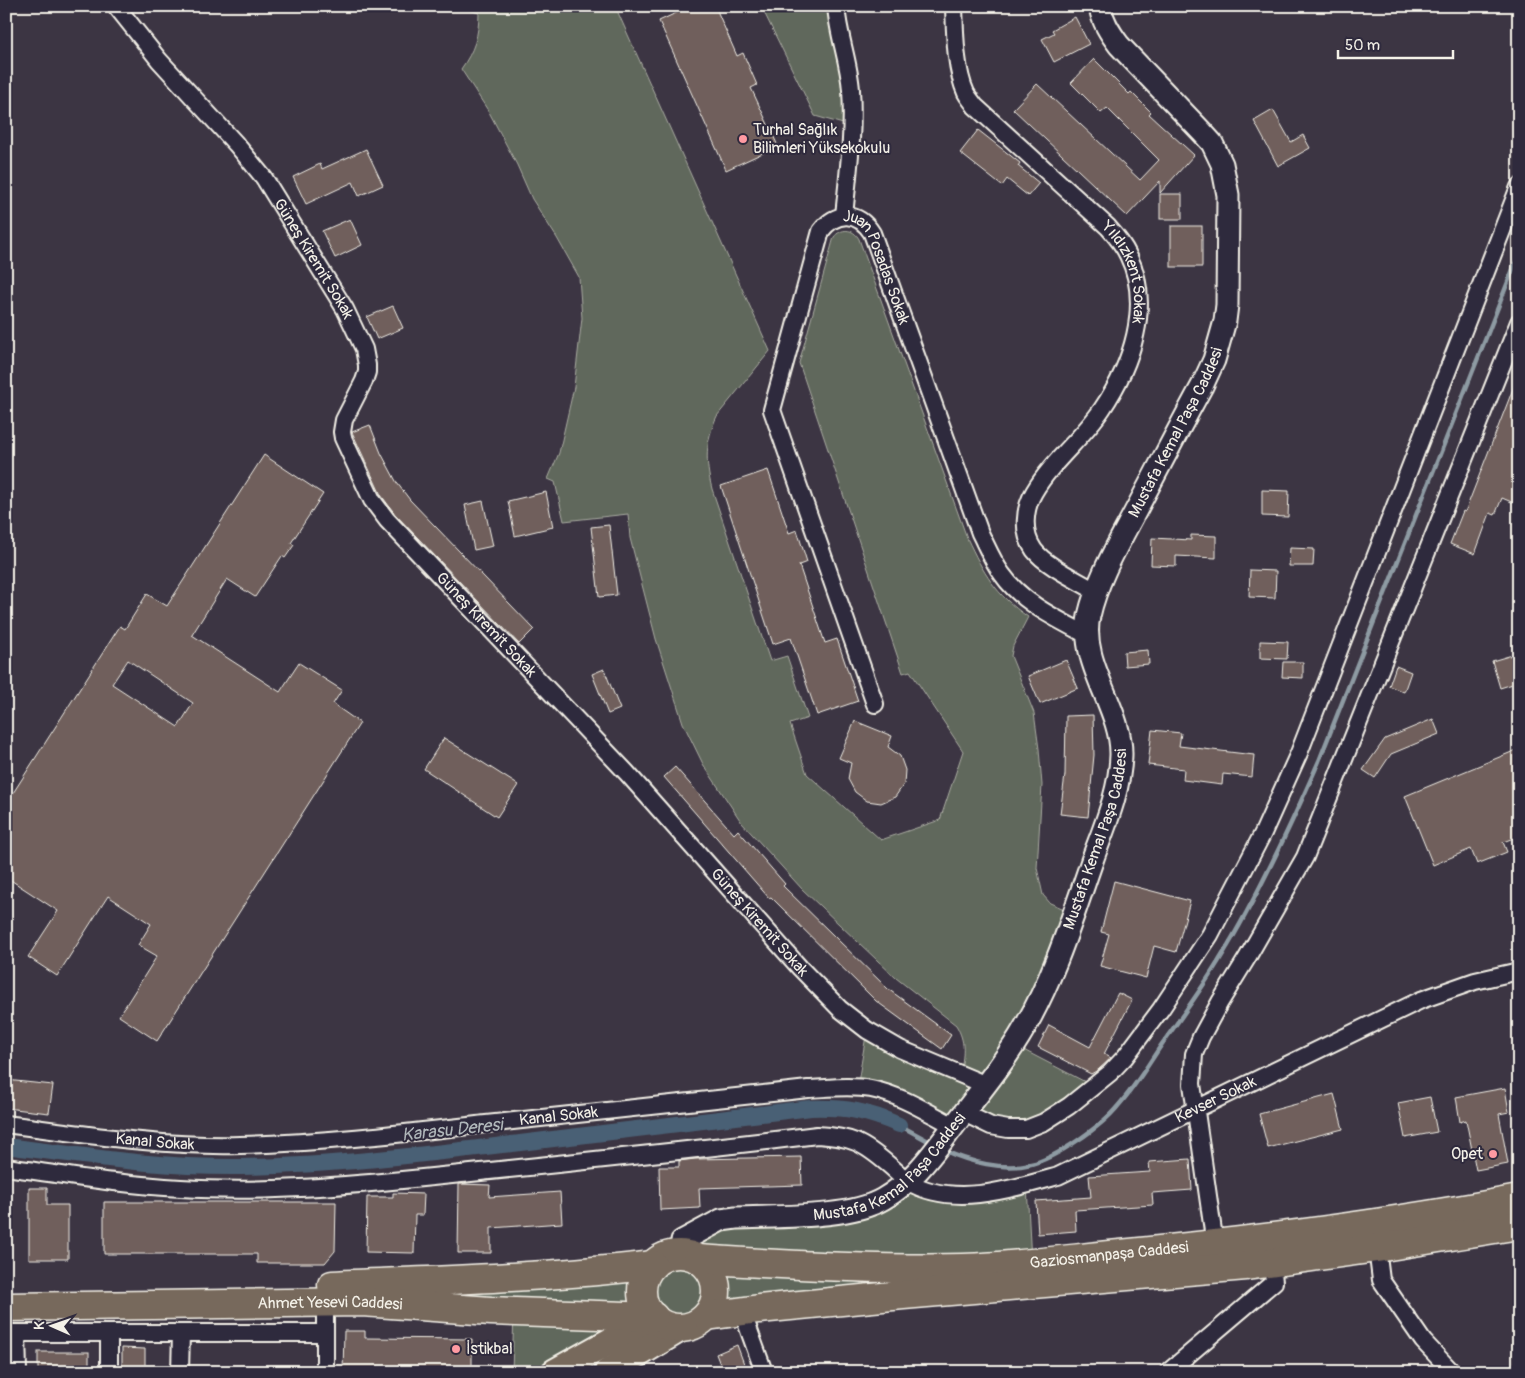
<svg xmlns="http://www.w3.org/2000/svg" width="1525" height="1378" viewBox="0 0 1525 1378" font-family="Pangolin,sans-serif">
<rect width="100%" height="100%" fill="#3c3543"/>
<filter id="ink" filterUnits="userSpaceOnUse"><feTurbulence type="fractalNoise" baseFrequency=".02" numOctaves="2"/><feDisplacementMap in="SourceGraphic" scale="10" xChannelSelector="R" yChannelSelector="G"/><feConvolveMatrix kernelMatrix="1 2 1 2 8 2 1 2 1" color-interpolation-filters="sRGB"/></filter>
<g filter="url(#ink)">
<g fill="#60685c" stroke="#aaaca2">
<path d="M 456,6 L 615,6 L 770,351 L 717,416 C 705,442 705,461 712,489 L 770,661 L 787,656 L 808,718 L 790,724 L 807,774 L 881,840 L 940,820 L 963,751 L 910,671 L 903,673 L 799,363 L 834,237 C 841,228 853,228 859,239 L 967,538 C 984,574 995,594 1028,617 L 1013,646 L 1011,656 L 1034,713 L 1039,749 L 1042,785 L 1037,868 L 1043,895 L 1050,903 L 1074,913 L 1014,1045 L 1093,1086 L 1026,1129 L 964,1113 L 954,1126 L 857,1088 L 867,1030 L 960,1074 C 964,1054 966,1042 956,1025 L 896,978 L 802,889 L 742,823 L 703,764 L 683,723 L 656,639 L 630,538 L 628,514 L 564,521 L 555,482 L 548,479 L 559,453 L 574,387 L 582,318 L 579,277 L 557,238 L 532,199 L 517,165 L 489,112 L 461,69 C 474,51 479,35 479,13 Z"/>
<path d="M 761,6 L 836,6 L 850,126 L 815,116 Z"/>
<path d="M 1027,1185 L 1031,1262 L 903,1295 L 701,1320 L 695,1324 L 555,1372 L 512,1372 L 514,1312 L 416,1305 L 417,1281 L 659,1260 L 675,1254 L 721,1220 L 828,1213 L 896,1192 Z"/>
</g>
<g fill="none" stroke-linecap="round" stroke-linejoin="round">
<g stroke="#8e9ba3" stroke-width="4.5">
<path d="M 899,1125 L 932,1143"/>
<path d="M 943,1150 C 969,1162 1003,1171 1031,1164 C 1056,1158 1102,1126 1118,1106 C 1135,1087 1148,1065 1162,1044 C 1184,1013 1208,981 1227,947 C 1262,888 1291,825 1319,761 L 1519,254"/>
</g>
<path stroke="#4a6175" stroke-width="16" d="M 6,1146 C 84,1156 162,1168 241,1167 C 334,1166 428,1154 520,1143 C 617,1131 714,1120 811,1108 C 846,1107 867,1111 899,1125"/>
</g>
<g fill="#6f5f5c" stroke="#f4f1e8" fill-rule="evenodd">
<path d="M 691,6 L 715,6 L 737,56 L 743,53 L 757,85 L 751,88 L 778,146 L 726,170 L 659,21 Z"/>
<path d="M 1075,17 L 1089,44 L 1054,62 L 1042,39 L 1054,33 L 1052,30 Z"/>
<path d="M 1094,59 L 1129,94 L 1131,92 L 1151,112 L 1149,114 L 1194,155 L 1160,193 L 1160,181 L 1127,216 L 1013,109 L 1037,84 L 1140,180 L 1159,160 L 1107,108 L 1101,113 L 1071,83 Z"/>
<path d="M 1273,110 L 1291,142 L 1303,135 L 1310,148 L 1278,166 L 1254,121 Z"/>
<path d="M 978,130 L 1020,163 L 1018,166 L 1039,183 L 1028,196 L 1007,179 L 1002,186 L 960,153 Z"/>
<path d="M 366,149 L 383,185 L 359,196 L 353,182 L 306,204 L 293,177 L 320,164 L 322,169 Z"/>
<rect x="1160" y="194" width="22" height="25"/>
<path d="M 350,219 L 362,245 L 335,258 L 322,231 Z"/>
<rect x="1171" y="226" width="31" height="41"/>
<path d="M 393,306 L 403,328 L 377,339 L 367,317 Z"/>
<path d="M 1518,376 L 1519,490 L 1514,503 L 1502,498 L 1495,515 L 1490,513 L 1475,554 L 1450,544 L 1463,511 L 1465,512 Z"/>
<path d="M 370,425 L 381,453 L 397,483 L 410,500 L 534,629 L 519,644 L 395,514 L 381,495 L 352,432 Z"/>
<path d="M 264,455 L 323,494 L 291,543 L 294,545 L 285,558 L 282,556 L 255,597 L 227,579 L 192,635 L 280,692 L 299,663 L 342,690 L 333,704 L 360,723 L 157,1041 L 119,1016 L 157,956 L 138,945 L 151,924 L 108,896 L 57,976 L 28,957 L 58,911 L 6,877 L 6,804 L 120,626 L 125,629 L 147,594 L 167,606 ZM 128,660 L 193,703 L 178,727 L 112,684 Z"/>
<path d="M 768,470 L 789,533 L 797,530 L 807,562 L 799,565 L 825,643 L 837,639 L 858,701 L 817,715 L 791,638 L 773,644 L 721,486 Z"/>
<path d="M 1262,490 L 1289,491 L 1288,517 L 1262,516 Z"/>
<path d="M 546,492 L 553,527 L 515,536 L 508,501 Z"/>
<path d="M 483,501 L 493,546 L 474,550 L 465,505 Z"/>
<path d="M 609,525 L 617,595 L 599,597 L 591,527 Z"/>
<path d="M 1191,535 L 1216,536 L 1216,558 L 1176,556 L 1176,566 L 1151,565 L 1152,538 L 1191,540 Z"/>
<path d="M 1290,548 L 1314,549 L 1313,566 L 1289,566 Z"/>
<path d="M 1250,570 L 1276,571 L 1275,598 L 1249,597 Z"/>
<path d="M 1260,641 L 1288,642 L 1287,659 L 1260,658 Z"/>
<path d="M 1148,650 L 1149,664 L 1125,666 L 1124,652 Z"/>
<path d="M 1519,653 L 1519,682 L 1500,688 L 1492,661 Z"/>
<path d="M 1066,660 L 1078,688 L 1040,704 L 1028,676 Z"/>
<path d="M 1283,662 L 1303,662 L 1303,678 L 1282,677 Z"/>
<path d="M 1396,666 L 1411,672 L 1404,692 L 1389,686 Z"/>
<path d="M 604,669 L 620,709 L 608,714 L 592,674 Z"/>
<path d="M 1093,715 L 1094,755 L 1088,817 L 1060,814 L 1065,775 L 1066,716 Z"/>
<path d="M 1433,719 L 1439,734 L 1391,754 L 1375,778 L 1363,770 L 1385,739 Z"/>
<path d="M 855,721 L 892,736 L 888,747 L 900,756 L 905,770 L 904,784 L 895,797 L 881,803 L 867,801 L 855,792 L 848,779 L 851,763 L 839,758 Z"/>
<path d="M 1152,730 L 1181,733 L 1179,746 L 1254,755 L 1252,777 L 1223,774 L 1222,785 L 1183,780 L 1184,769 L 1148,765 Z"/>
<path d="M 444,738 L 518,785 L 497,817 L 424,769 Z"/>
<path d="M 1519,749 L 1519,836 L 1503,842 L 1507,852 L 1477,864 L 1471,849 L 1433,865 L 1405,796 Z"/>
<path d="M 675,767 L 734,834 L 738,830 L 785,884 L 783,886 L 888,989 L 951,1035 L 942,1049 L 876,1001 L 771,897 L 769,898 L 664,777 Z"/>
<path d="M 1114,881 L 1190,901 L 1176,952 L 1154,946 L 1146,978 L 1100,966 L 1109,934 L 1101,932 Z"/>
<path d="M 1118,993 L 1132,1000 L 1104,1054 L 1111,1058 L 1098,1070 L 1091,1074 L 1038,1047 L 1049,1025 L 1090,1047 Z"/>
<path d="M 6,1080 L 53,1085 L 49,1113 L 6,1108 Z"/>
<path d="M 1505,1088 L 1509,1112 L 1499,1114 L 1508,1164 L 1476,1170 L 1466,1120 L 1460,1122 L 1456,1097 Z"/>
<path d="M 1334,1094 L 1343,1129 L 1268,1148 L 1259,1114 Z"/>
<path d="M 1430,1097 L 1437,1132 L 1405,1138 L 1398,1103 Z"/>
<path d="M 801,1157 L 802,1185 L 699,1188 L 700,1208 L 660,1210 L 659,1167 L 679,1167 L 679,1161 L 695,1159 Z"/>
<path d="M 1190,1159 L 1192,1190 L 1152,1193 L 1153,1205 L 1075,1210 L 1076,1231 L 1038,1234 L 1036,1201 L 1091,1197 L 1089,1176 L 1150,1172 L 1149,1162 Z"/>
<path d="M 459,1184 L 490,1185 L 489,1197 L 560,1192 L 562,1223 L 491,1228 L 491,1253 L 458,1253 Z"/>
<path d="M 29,1188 L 47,1188 L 47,1205 L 68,1205 L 68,1259 L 29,1259 Z"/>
<path d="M 393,1193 L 424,1194 L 423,1215 L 415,1215 L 414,1253 L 366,1252 L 367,1197 L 393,1197 Z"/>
<path d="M 104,1202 L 336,1202 L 335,1251 L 325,1263 L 257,1263 L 257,1254 L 104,1254 Z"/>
<path d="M 344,1331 L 365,1331 L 365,1338 L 472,1339 L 472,1372 L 343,1372 Z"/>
<path d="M 737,1345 L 747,1372 L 723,1372 L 716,1354 Z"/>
<path d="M 122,1348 L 145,1349 L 145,1372 L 122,1372 Z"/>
<rect x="38" y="1352" width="51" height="20"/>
</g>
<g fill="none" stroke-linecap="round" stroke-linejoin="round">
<g stroke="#f4f1e8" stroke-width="20">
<g id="minor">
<path id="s1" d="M 116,6 L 159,60 L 236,144 L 264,178 L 345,309 L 364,349 L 367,365 L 367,372 L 364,381 L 344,420 L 342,432 L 343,438 L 372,500 L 387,520 L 627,773 L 800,968 L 840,1009 L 867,1030 L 900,1049 L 986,1085"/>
<path d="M 836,6 C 838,35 849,61 851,90 C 854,131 848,175 844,216"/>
<path id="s2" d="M 954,6 C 955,32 955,69 966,93 C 968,97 972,101 975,106 L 1108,227 C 1116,236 1123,244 1128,255 C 1153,305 1131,366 1102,409 C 1082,439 1052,461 1034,492 C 1024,509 1022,533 1034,550 C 1046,566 1079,581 1097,592"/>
<path id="s3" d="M 875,704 L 772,410 L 821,231 C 836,211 858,211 872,233 L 980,533 C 987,547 993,562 1002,574 C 1022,603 1057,619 1087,635"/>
<path d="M 964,1113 L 991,1126 L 1008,1129 L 1026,1129 L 1044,1122 L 1069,1106 L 1110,1073 L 1125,1057 L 1161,1009 L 1210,935 L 1263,833 L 1299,753 L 1519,187"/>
<path id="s4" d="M 6,1124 C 83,1134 162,1147 240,1145 C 321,1143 406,1133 486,1124 C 594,1112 701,1101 808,1089 C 829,1088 851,1085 871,1089 C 901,1095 927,1112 954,1126"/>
<path id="s5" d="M 6,1167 C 64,1175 123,1185 181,1188 C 278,1194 375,1183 471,1173 C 587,1161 702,1149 817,1135 C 852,1137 862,1142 889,1165 C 895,1170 902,1177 909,1182 C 953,1208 1012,1189 1058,1176 L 1421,1000 L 1475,981 L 1519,971"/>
<path d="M 1215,1245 L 1192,1084 L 1194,1054 L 1201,1037 L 1220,1002 L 1247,958 L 1305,857 L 1519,322"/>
<path d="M 1377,1248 L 1381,1280 L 1423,1341 L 1452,1372"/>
<path d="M 742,1311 L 764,1372"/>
<path d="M 6,1333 L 325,1333"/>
<path d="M 17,1333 L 18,1372"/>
<path d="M 109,1372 L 109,1333"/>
<path d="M 180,1372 L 181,1333"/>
<path d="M 325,1372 L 325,1302"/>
<path d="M 1168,1372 L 1274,1282 L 1272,1263"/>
</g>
</g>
<g stroke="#f4f1e8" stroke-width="25">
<g id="tertiary">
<path id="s6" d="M 682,1254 L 682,1241 L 721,1220 L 736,1218 C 776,1216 849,1219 883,1199 C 913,1182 933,1153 953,1127 C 978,1094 1005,1062 1025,1027 C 1055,975 1073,915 1093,858 C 1105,825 1120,791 1121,755 C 1122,708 1079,664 1089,616 C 1097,580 1117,546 1134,514 C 1157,471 1179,428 1202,386 L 1214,360 L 1225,321 L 1227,305 L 1228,195 L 1222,164 L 1212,143 L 1202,132 L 1119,45 C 1110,33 1102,21 1100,6"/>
</g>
</g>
<g stroke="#f4f1e8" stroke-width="30">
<g id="primary">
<path d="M 555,1372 L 654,1317"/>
<path d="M 608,1372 L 681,1328"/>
</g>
</g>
<g stroke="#f4f1e8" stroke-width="31">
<g id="trunk">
<circle cx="679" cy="1291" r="37"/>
<path id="s7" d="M 698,1259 C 786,1265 875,1270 963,1268 C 1016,1266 1068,1259 1120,1254 C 1254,1241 1387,1224 1519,1199"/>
<path d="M 332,1285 C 439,1280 547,1278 653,1265"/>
<path id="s8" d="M 6,1307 L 362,1302 L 491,1311 L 654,1317"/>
<path d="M 707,1316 L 759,1309 L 903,1295 L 1246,1266 L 1377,1248 L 1519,1225"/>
</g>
</g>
<use href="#minor" stroke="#2f2a3d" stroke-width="16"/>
<use href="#tertiary" stroke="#2f2a3d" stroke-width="21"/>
<use href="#primary" stroke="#77695c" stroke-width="26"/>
<use href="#trunk" stroke="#77695c" stroke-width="28"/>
</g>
</g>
<g fill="#ff9aa2" stroke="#2f2a3d" stroke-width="2">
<circle cx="743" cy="139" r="5"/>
<circle cx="1493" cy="1154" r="5"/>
<circle cx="456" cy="1349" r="5"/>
</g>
<g text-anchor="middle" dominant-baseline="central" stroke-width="4" stroke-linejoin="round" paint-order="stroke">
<g font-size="16" fill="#f4f1e8" stroke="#2f2a3d" text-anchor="start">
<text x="753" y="130">Turhal Sağlık<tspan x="753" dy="18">Bilimleri Yüksekokulu</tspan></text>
<text x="1483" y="1154" text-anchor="end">Opet</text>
<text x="466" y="1349">İstikbal</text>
</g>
<g font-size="16" fill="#f4f1e8" stroke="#2f2a3d">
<text stroke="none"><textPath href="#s1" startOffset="322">Güneş Kiremit Sokak</textPath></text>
<text stroke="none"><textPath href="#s3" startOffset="590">Juan Posadas Sokak</textPath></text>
<text stroke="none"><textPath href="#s2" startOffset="334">Yıldızkent Sokak</textPath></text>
<text stroke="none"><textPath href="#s6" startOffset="1084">Mustafa Kemal Paşa Caddesi</textPath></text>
<text stroke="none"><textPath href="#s1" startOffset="758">Güneş Kiremit Sokak</textPath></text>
<text stroke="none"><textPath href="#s6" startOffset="648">Mustafa Kemal Paşa Caddesi</textPath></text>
<text stroke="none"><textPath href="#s1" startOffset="1162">Güneş Kiremit Sokak</textPath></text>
<text stroke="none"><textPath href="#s5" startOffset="1250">Kevser Sokak</textPath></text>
<text stroke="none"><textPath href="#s4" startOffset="555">Kanal Sokak</textPath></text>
<text stroke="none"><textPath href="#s4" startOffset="150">Kanal Sokak</textPath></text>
<text stroke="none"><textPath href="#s6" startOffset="244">Mustafa Kemal Paşa Caddesi</textPath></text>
<text stroke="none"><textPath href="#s7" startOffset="412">Gaziosmanpaşa Caddesi</textPath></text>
<text stroke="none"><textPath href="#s8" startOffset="324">Ahmet Yesevi Caddesi</textPath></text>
</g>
<g font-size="18" font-style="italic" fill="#b0b7ba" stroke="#2f2a3d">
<text transform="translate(452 1130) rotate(-6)">Karasu Deresi</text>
</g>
</g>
<rect width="1525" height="1378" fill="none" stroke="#2f2a3d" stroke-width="25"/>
<rect x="12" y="12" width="1500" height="1353" fill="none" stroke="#f4f1e8" stroke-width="2" filter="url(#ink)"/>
<g transform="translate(52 1326) rotate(272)" stroke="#2f2a3d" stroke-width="4" paint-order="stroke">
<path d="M0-4L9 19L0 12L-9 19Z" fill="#f4f1e8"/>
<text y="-8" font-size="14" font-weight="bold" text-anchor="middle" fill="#f4f1e8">K</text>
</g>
<path d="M1338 50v8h115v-8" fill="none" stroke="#f4f1e8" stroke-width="2.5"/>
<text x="1345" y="50" font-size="15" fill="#f4f1e8" stroke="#2f2a3d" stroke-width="4" paint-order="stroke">50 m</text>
</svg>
